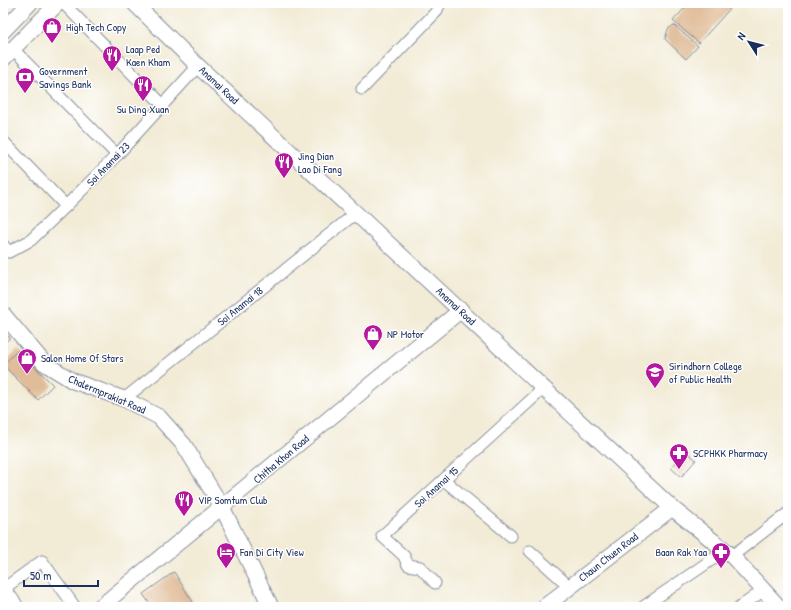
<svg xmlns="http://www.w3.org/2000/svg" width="791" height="610" viewBox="0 0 791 610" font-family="'Patrick Hand',sans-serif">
<rect width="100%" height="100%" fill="#fff"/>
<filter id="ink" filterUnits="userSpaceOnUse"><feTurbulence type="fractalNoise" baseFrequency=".025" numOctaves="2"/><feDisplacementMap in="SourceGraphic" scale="8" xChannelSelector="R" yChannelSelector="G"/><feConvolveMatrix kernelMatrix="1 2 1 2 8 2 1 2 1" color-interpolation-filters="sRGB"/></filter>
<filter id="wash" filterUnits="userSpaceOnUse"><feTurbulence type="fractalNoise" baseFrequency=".012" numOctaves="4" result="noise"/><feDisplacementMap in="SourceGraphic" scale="16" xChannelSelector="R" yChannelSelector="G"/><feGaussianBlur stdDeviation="0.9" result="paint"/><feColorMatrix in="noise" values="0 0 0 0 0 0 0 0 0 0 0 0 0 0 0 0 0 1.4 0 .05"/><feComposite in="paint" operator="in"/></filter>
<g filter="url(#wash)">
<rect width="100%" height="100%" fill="#f2ebd6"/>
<g id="blocks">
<g fill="#e0bc98">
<path d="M 689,3 L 735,3 L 699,43 L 673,21 Z"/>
<path d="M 674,25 L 698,46 L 686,59 L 665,39 L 668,29 Z"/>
<path d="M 3,331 L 10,338 L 3,344 Z"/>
<path d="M 18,350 L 53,385 L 38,400 L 3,365 Z"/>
<path d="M 3,412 L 8,417 L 3,422 Z"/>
<path d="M 686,451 L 696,460 L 681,477 L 671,468 Z"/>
<path d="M 174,572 L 196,607 L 152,607 L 143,594 Z"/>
</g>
</g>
</g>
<g filter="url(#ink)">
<use href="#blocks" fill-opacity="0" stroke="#868d9a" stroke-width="1"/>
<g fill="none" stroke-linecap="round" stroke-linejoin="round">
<g stroke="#868d9a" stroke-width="13">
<g id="street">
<path d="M 63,3 L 163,105"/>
<path d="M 13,49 L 117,155"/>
<path d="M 362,89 L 436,12 L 440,3"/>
<path d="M 3,141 L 66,206"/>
<path d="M 3,245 L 9,252 L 31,240 L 66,206 L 117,155 L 198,66"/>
<path d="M 124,399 L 356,213"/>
<path d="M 444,480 L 511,536"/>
<path d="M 530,551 L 570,587"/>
<path d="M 732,556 L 788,513"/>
<path d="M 435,583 L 420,567 L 408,565 L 404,556 L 382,536 L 544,388"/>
<path d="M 3,589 L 42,561 L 75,607"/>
<path d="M 643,607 L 726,550"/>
<path d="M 740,607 L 764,590"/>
</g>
</g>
<g stroke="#868d9a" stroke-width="17">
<g id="secondary">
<path d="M 134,3 L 198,66 L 672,508 L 732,556 L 779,607"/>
<path d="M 3,31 L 30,3"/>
<path d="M 3,59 L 58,3"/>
<path d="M 3,314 L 44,363 L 73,381 L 124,399 L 159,417 L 184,445 L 222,507 L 271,607"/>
<path d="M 3,589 L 16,607"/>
<path d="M 100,607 L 461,310"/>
<path d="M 544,607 L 672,508"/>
</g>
</g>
<use href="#street" stroke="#fff" stroke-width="11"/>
<use href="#secondary" stroke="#fff" stroke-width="15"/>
</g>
</g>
<defs>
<g id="shop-pin" transform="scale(1)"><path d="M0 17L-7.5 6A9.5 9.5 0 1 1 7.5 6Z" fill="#b5179e" stroke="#fff"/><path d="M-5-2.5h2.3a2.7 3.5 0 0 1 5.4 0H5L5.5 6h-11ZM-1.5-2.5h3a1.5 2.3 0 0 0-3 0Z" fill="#fff"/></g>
<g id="restaurant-pin" transform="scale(1)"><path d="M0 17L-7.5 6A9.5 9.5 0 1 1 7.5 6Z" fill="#b5179e" stroke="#fff"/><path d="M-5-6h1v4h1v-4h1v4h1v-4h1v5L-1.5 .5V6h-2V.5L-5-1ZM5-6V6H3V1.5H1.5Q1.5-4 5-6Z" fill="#fff"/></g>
<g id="bank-pin" transform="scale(1)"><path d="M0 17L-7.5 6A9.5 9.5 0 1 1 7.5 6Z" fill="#b5179e" stroke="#fff"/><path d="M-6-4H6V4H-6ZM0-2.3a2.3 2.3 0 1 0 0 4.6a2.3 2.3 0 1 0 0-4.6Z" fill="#fff"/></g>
<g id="university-pin" transform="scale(1)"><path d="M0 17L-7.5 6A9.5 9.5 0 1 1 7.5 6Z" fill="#b5179e" stroke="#fff"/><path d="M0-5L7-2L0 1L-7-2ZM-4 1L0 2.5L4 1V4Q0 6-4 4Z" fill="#fff"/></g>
<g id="pharmacy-pin" transform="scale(1)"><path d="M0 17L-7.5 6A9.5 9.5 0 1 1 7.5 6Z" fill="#b5179e" stroke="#fff"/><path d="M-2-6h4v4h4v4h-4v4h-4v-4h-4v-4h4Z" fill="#fff"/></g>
<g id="hotel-pin" transform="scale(1)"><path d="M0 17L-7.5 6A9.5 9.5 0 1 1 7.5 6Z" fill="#b5179e" stroke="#fff"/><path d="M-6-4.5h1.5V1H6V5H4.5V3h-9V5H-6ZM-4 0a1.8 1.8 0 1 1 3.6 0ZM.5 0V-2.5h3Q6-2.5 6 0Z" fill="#fff"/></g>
</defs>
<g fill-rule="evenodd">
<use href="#shop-pin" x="52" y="27"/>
<use href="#restaurant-pin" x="112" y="55"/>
<use href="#bank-pin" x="25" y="77"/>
<use href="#restaurant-pin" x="143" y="85"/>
<use href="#restaurant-pin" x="284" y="162"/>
<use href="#shop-pin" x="373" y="334"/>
<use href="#shop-pin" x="27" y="358"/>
<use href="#university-pin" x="655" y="372"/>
<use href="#pharmacy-pin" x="679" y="453"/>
<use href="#restaurant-pin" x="184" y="500"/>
<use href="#hotel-pin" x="226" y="552"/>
<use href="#pharmacy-pin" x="721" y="552"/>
</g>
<g text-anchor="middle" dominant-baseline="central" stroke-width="3" stroke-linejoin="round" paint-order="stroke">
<g font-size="11" fill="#1b2f5e" stroke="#fff" text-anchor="start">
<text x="66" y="27">High Tech Copy</text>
<text x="126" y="49">Laap Ped<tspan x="126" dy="13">Kaen Kham</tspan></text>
<text x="39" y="71">Government<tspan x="39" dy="13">Savings Bank</tspan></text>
<text x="143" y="109" text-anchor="middle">Su Ding Xuan</text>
<text x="298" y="156">Jing Dian<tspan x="298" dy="13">Lao Di Fang</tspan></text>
<text x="387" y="334">NP Motor</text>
<text x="41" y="358">Salon Home Of Stars</text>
<text x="669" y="366">Sirindhorn College<tspan x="669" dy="13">of Public Health</tspan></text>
<text x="693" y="453">SCPHKK Pharmacy</text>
<text x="198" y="500">VIP Somtum Club</text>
<text x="240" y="552">Fan Di City View</text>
<text x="707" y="552" text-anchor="end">Baan Rak Yaa</text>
</g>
<g font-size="11" fill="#1b2f5e" stroke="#fff">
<text transform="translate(219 85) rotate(43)">Anamai Road</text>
<text transform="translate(108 164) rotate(-46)">Soi Anamai 23</text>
<text transform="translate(240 306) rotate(-39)">Soi Anamai 18</text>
<text transform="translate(456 306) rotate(43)">Anamai Road</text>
<text transform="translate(107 394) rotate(23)">Chalermprakiat Road</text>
<text transform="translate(281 459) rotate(-40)">Chitha Khon Road</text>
<text transform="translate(436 487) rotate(-42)">Soi Anamai 15</text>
<text transform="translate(608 557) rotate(-38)">Chaun Chuen Road</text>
</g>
</g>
<rect width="791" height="610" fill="none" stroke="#fff" stroke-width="16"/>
<g transform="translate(749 42) rotate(306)" stroke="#ffffff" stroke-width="3" paint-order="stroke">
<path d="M0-3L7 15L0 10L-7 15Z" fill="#1b2f5e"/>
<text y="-6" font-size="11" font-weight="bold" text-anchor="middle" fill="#1b2f5e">N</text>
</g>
<path d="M24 580v6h74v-6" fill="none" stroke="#1b2f5e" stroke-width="2"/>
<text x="30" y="580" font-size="12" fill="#1b2f5e" stroke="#ffffff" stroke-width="3" paint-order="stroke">50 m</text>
</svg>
